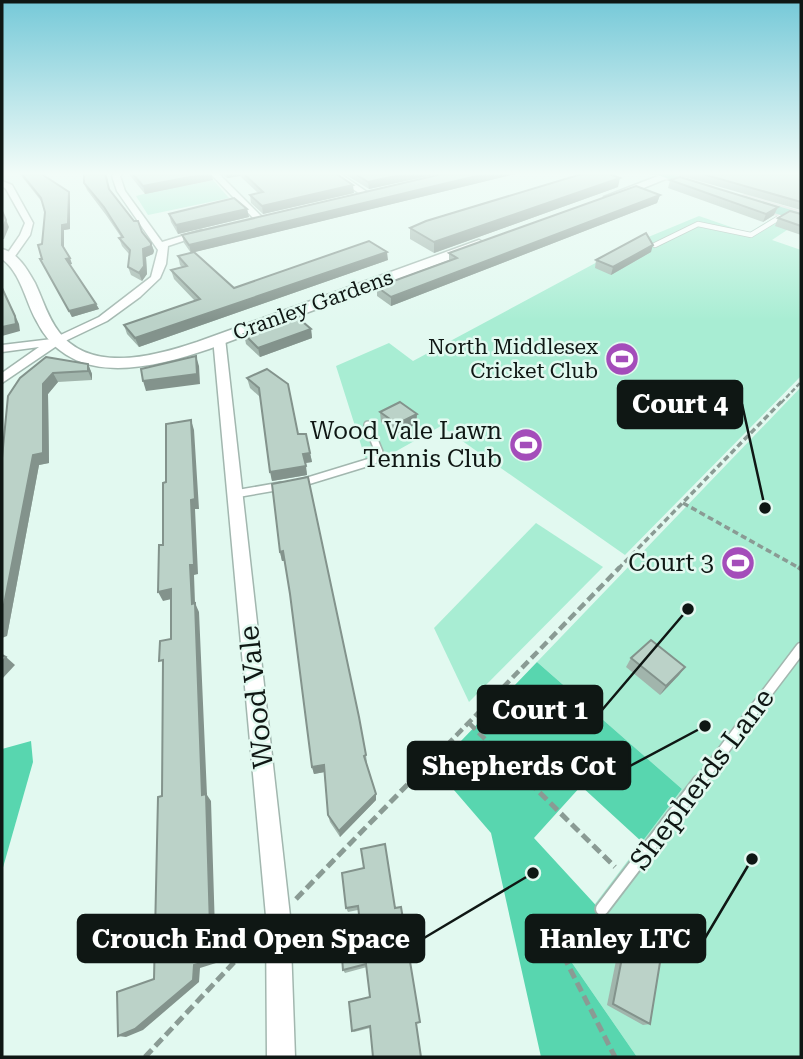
<svg xmlns="http://www.w3.org/2000/svg" width="803" height="1059" viewBox="0 0 803 1059" font-family="'Roboto Serif',serif">
<rect width="100%" height="100%" fill="#e2f9f0"/>
<g fill="#a8edd3">
<path d="M 213,180 L 229,198 L 148,215 L 136,196 L 182,184 L 185,186 Z"/>
<path d="M 699,216 L 748,233 L 775,217 L 796,224 L 772,240 L 801,250 L 801,376 L 625,555 L 441,426 L 368,467 L 336,366 L 389,343 L 413,361 L 629,245 Z"/>
<path d="M 801,387 L 801,1057 L 637,1057 L 570,960 L 603,913 L 595,904 L 682,789 L 537,662 Z"/>
<path d="M 536,523 L 603,567 L 469,702 L 434,628 Z"/>
</g>
<g fill="#58d6af">
<path d="M 537,662 L 682,789 L 642,842 L 581,786 L 534,838 L 603,913 L 570,960 L 637,1057 L 541,1057 L 491,833 L 435,768 Z"/>
<path d="M 31,741 L 33,762 L 2,871 L 2,749 Z"/>
</g>
<g fill="none" stroke-linecap="round" stroke-linejoin="round">
<g stroke="#a2b7af" stroke-width="6">
<path id="lane-far3" d="M 655,245 L 698,224 L 751,235 L 787,213"/>
</g>
<g stroke="#a2b7af" stroke-width="10">
<g id="lane-far2">
<path d="M 301,483 L 373,461 L 379,452 L 368,425"/>
<path d="M 235,494 L 281,486"/>
</g>
</g>
<g stroke="#a2b7af" stroke-width="13">
<path id="lane-far1" d="M 698,784 L 801,648"/>
</g>
<g stroke="#a2b7af" stroke-width="16">
<path id="lane" d="M 602,909 L 699,782"/>
</g>
<g stroke="#a2b7af" stroke-width="3">
<g id="street">
<path d="M 115,173 L 123,173 L 120,176 L 125,191 L 162,242 L 202,230 L 207,233 L 168,246 L 166,264 L 160,278 L 140,297 L 107,321 L 61,343 L 2,383 L 2,373 L 39,347 L 2,352 L 2,345 L 52,339 L 99,317 L 151,277 L 158,250 L 117,191 L 112,176 Z"/>
<path d="M 210,173 L 218,173 L 262,217 L 262,221 L 256,221 Z"/>
<path d="M 330,173 L 339,173 L 370,194 L 363,196 Z"/>
<path d="M 2,181 L 12,185 L 33,223 L 30,235 L 13,259 L 10,260 L 5,257 L 20,235 L 25,223 L 6,189 L 2,186 Z"/>
<path d="M 219,335 L 225,338 L 290,916 L 295,1057 L 267,1057 L 266,916 L 213,338 Z"/>
</g>
</g>
<g stroke="#a2b7af" stroke-width="3">
<g id="secondary">
<path d="M 663,174 L 673,176 L 614,200 L 604,197 Z"/>
<path d="M 479,240 L 486,244 L 484,247 L 209,349 C 150,369 70,389 36,320 C 25,300 21,273 2,259 L 2,249 C 18,253 27,269 35,283 C 43,300 48,318 59,332 C 91,374 155,356 197,342 Z"/>
</g>
</g>
<g stroke="#d9dad9" stroke-width="4">
<g id="primary">
<path d="M 652,173 L 669,173 L 713,188 L 707,192 Z"/>
<path d="M 745,196 L 801,213 L 801,221 L 740,203 L 740,197 Z"/>
</g>
</g>
<path stroke="#8a9b94" stroke-width="2.5" stroke-dasharray="5 2.5" stroke-linecap="butt" d="M 781,403 L 801,382"/>
<g stroke="#8a9b94" stroke-width="3.5" stroke-dasharray="6 3.5" stroke-linecap="butt">
<path d="M 683,503 L 801,569"/>
<path d="M 618,569 L 782,401"/>
</g>
<g stroke="#8a9b94" stroke-width="4.5" stroke-dasharray="9 4.5" stroke-linecap="butt">
<path d="M 798,567 L 801,569"/>
<path d="M 469,723 L 530,784"/>
<path d="M 409,784 L 620,567"/>
</g>
<g stroke="#8a9b94" stroke-width="5" stroke-dasharray="10 5" stroke-linecap="butt">
<path d="M 529,782 L 615,867"/>
<path d="M 296,899 L 410,782"/>
<path d="M 594,920 L 565,959 L 615,1057"/>
<path d="M 145,1057 L 256,939"/>
</g>
<use href="#lane-far3" stroke="#fff" stroke-width="4.5"/>
<use href="#lane-far2" stroke="#fff" stroke-width="7"/>
<use href="#lane-far1" stroke="#fff" stroke-width="10"/>
<use href="#lane" stroke="#fff" stroke-width="12"/>
<use href="#street" fill="#fff" fill-rule="evenodd"/>
<use href="#secondary" fill="#fff" fill-rule="evenodd"/>
<use href="#primary" fill="#86d5be" fill-rule="evenodd"/>
</g>
<g fill="#a1b5ac">
<path d="M 19,173 L 40,173 L 69,192 L 70,197 L 70,229 L 64,230 L 64,249 L 72,264 L 69,264 L 96,304 L 99,309 L 72,317 L 40,259 L 42,259 L 45,212 L 42,202 Z"/>
<path d="M 106,173 L 110,191 L 151,243 L 154,251 L 153,254 L 146,257 L 147,274 L 142,281 L 131,275 L 128,267 L 129,254 L 122,246 L 119,238 L 121,237 L 106,215 L 87,190 L 84,183 Z"/>
<path d="M 128,173 L 211,173 L 213,180 L 145,194 Z"/>
<path d="M 221,173 L 335,173 L 354,193 L 263,214 L 251,203 L 250,195 L 258,193 L 240,176 L 227,178 Z"/>
<path d="M 343,173 L 442,173 L 369,189 Z"/>
<path d="M 446,173 L 519,173 L 194,252 L 234,288 L 388,260 L 139,347 L 127,334 L 124,325 L 195,301 L 174,279 L 171,270 L 182,267 L 180,265 L 178,256 L 191,253 L 184,243 L 182,235 Z"/>
<path d="M 671,173 L 801,173 L 801,210 Z"/>
<path d="M 670,180 L 774,215 L 763,222 L 668,188 Z"/>
<path d="M 618,187 L 434,253 L 410,239 L 410,228 Z"/>
<path d="M 660,195 L 657,203 L 391,306 L 377,296 L 377,287 L 449,261 L 449,253 Z"/>
<path d="M 247,209 L 249,217 L 178,234 L 171,222 L 169,214 Z"/>
<path d="M 801,214 L 801,235 L 775,226 L 778,218 Z"/>
<path d="M 651,252 L 611,275 L 595,268 L 596,260 Z"/>
<path d="M 311,329 L 312,338 L 260,357 L 246,344 L 244,334 Z"/>
<path d="M 88,364 L 92,374 L 92,380 L 58,382 L 48,394 L 49,463 L 39,465 L 7,636 L 20,378 Z"/>
<path d="M 267,369 L 298,434 L 310,453 L 312,462 L 305,463 L 307,475 L 272,481 L 260,397 L 250,388 L 247,378 Z"/>
<path d="M 380,412 L 417,414 L 416,424 L 397,434 L 381,422 Z"/>
<path d="M 272,484 L 366,755 L 367,763 L 366,763 L 376,800 L 340,837 L 330,822 L 328,815 L 324,772 L 314,774 L 312,767 L 290,594 L 285,561 L 282,561 L 280,552 Z"/>
<path d="M 631,658 L 685,667 L 679,675 L 660,695 L 626,667 Z"/>
<path d="M 342,873 L 395,908 L 419,1023 L 370,1028 L 354,1032 L 352,1031 L 370,997 L 367,967 L 345,973 L 343,970 L 362,940 L 358,910 L 348,912 L 346,908 Z"/>
<path d="M 627,932 L 650,1024 L 643,1025 L 607,1005 L 621,936 Z"/>
</g>
<g fill="#83938c">
<path d="M 211,173 L 213,180 L 145,194 L 143,186 Z"/>
<path d="M 226,173 L 239,173 L 240,176 L 227,178 Z"/>
<path d="M 409,173 L 442,173 L 369,189 L 368,182 Z"/>
<path d="M 489,173 L 519,173 L 191,253 L 189,245 Z"/>
<path d="M 620,178 L 618,187 L 434,253 L 434,242 Z"/>
<path d="M 353,185 L 354,193 L 263,214 L 262,206 Z"/>
<path d="M 69,192 L 70,197 L 70,229 L 64,230 L 64,251 L 62,245 L 62,225 Z"/>
<path d="M 660,195 L 657,203 L 391,306 L 391,297 Z"/>
<path d="M 778,207 L 774,215 L 763,222 L 766,214 Z"/>
<path d="M 247,209 L 249,217 L 178,234 L 176,225 Z"/>
<path d="M 2,210 L 9,227 L 4,239 L 2,239 Z"/>
<path d="M 151,243 L 154,251 L 153,254 L 146,257 L 147,274 L 142,281 L 139,273 L 143,249 Z"/>
<path d="M 653,245 L 651,252 L 611,275 L 613,267 Z"/>
<path d="M 387,252 L 388,260 L 139,347 L 135,338 Z"/>
<path d="M 70,258 L 72,264 L 68,265 L 66,259 Z"/>
<path d="M 2,287 L 19,324 L 20,331 L 2,336 Z"/>
<path d="M 96,304 L 99,309 L 72,317 L 69,311 Z"/>
<path d="M 311,329 L 312,338 L 260,357 L 258,348 Z"/>
<path d="M 196,356 L 199,366 L 200,384 L 146,391 L 143,381 Z"/>
<path d="M 88,364 L 92,374 L 92,380 L 88,371 Z"/>
<path d="M 53,373 L 58,382 L 48,394 L 49,463 L 39,465 L 7,636 L 2,638 L 2,615 L 43,384 Z"/>
<path d="M 417,414 L 416,424 L 397,434 L 397,424 Z"/>
<path d="M 191,420 L 194,430 L 199,509 L 195,509 L 198,574 L 194,575 L 195,603 L 199,612 L 207,795 L 211,801 L 216,963 L 200,968 L 199,982 L 143,1030 L 126,1037 L 118,1036 L 193,980 L 202,795 L 190,565 Z"/>
<path d="M 310,453 L 312,462 L 305,463 L 303,454 Z"/>
<path d="M 306,466 L 307,475 L 272,481 L 270,472 Z"/>
<path d="M 283,551 L 286,561 L 282,561 L 280,552 Z"/>
<path d="M 171,589 L 176,598 L 163,601 L 158,592 Z"/>
<path d="M 6,657 L 15,665 L 2,679 L 2,662 Z"/>
<path d="M 685,667 L 679,675 L 660,695 L 666,686 Z"/>
<path d="M 324,765 L 325,772 L 314,774 L 312,767 Z"/>
<path d="M 376,794 L 376,800 L 340,837 L 339,831 Z"/>
</g>
<g fill="#bbd2c8" stroke="#83938c" stroke-width="2">
<path d="M 21,173 L 40,173 L 69,192 L 68,224 L 62,225 L 62,245 L 70,258 L 66,259 L 96,304 L 69,311 L 40,259 L 42,259 L 38,245 L 42,244 L 45,212 L 41,198 Z"/>
<path d="M 84,173 L 105,173 L 109,189 L 134,221 L 138,221 L 142,232 L 151,243 L 151,246 L 143,249 L 144,266 L 139,273 L 128,267 L 130,250 L 119,238 L 123,237 L 104,207 L 84,183 Z"/>
<path d="M 132,173 L 211,173 L 143,186 Z"/>
<path d="M 243,173 L 335,173 L 353,185 L 262,206 L 250,195 L 263,192 Z"/>
<path d="M 354,173 L 409,173 L 368,182 Z"/>
<path d="M 446,173 L 489,173 L 189,245 L 182,235 Z"/>
<path d="M 585,173 L 607,173 L 620,178 L 434,242 L 410,228 L 426,221 Z"/>
<path d="M 699,173 L 801,173 L 801,202 Z"/>
<path d="M 680,177 L 778,207 L 766,214 L 670,180 Z"/>
<path d="M 636,186 L 660,195 L 391,297 L 377,287 L 457,258 L 449,253 Z"/>
<path d="M 234,198 L 247,209 L 176,225 L 169,214 Z"/>
<path d="M 2,211 L 6,220 L 2,230 Z"/>
<path d="M 790,211 L 801,214 L 801,226 L 778,218 Z"/>
<path d="M 646,233 L 653,245 L 613,267 L 596,260 Z"/>
<path d="M 369,241 L 387,252 L 135,338 L 124,325 L 200,299 L 171,270 L 187,266 L 178,256 L 194,252 L 234,288 Z"/>
<path d="M 2,288 L 15,316 L 16,324 L 2,327 Z"/>
<path d="M 296,316 L 311,329 L 258,348 L 244,334 Z"/>
<path d="M 196,356 L 197,374 L 143,381 L 141,369 Z"/>
<path d="M 46,357 L 88,364 L 88,371 L 53,373 L 43,384 L 43,453 L 33,455 L 2,615 L 2,458 L 8,396 L 20,378 Z"/>
<path d="M 267,369 L 288,384 L 298,434 L 306,434 L 310,453 L 303,454 L 306,466 L 270,472 L 259,388 L 247,378 Z"/>
<path d="M 400,402 L 417,414 L 397,424 L 380,412 Z"/>
<path d="M 191,420 L 195,499 L 191,500 L 194,565 L 190,565 L 192,604 L 195,603 L 202,795 L 206,794 L 211,960 L 194,965 L 193,980 L 135,1029 L 118,1036 L 117,992 L 154,979 L 158,797 L 162,796 L 163,660 L 159,661 L 160,641 L 171,639 L 171,589 L 158,592 L 159,545 L 163,545 L 163,483 L 166,482 L 166,424 Z"/>
<path d="M 308,477 L 359,717 L 366,755 L 364,756 L 376,794 L 339,831 L 328,815 L 324,765 L 312,767 L 290,594 L 283,551 L 280,552 L 272,484 Z"/>
<path d="M 651,640 L 685,667 L 666,686 L 631,658 Z"/>
<path d="M 2,655 L 6,657 L 2,662 Z"/>
<path d="M 385,844 L 395,908 L 401,907 L 420,1022 L 416,1023 L 421,1057 L 373,1057 L 370,1026 L 352,1031 L 349,1002 L 370,997 L 366,964 L 343,970 L 341,945 L 362,940 L 358,906 L 346,908 L 342,873 L 364,868 L 361,849 Z"/>
<path d="M 627,932 L 662,950 L 650,1024 L 613,1004 Z"/>
</g>
<linearGradient id="sky" x2="0" y2="1"><stop stop-color="#76c9d8"/><stop offset="0.54" stop-color="#f2fcf8"/><stop offset="1" stop-color="#f2fcf8" stop-opacity="0"/></linearGradient>
<rect width="803" height="321" fill="url(#sky)"/>
<defs>
<g id="stadium-disc" transform="scale(1.75)"><circle r="9.5" fill="#a44dba" stroke="#e2f9f0"/><path d="M0-5a6.5 5 0 1 0 0 10a6.5 5 0 1 0 0-10ZM-3.5-1.8h7v3.6h-7Z" fill="#fff"/></g>
</defs>
<g fill-rule="evenodd">
<use href="#stadium-disc" x="622" y="359"/>
<use href="#stadium-disc" x="526" y="445"/>
<use href="#stadium-disc" x="738" y="563"/>
</g>
<g text-anchor="middle" dominant-baseline="central" stroke-width="5" stroke-linejoin="round" paint-order="stroke">
<g font-size="21" fill="#0f1714" stroke="#e2f9f0">
<text transform="translate(313 305) rotate(-20)">Cranley Gardens</text>
</g>
<g font-size="21" fill="#0f1714" stroke="#e2f9f0" text-anchor="end">
<text x="598" y="347">North Middlesex<tspan x="598" dy="24">Cricket Club</tspan></text>
</g>
<g font-size="24" fill="#0f1714" stroke="#e2f9f0" text-anchor="end">
<text x="502" y="431">Wood Vale Lawn<tspan x="502" dy="28">Tennis Club</tspan></text>
<text x="714" y="563">Court 3</text>
</g>
<g font-size="28" fill="#0f1714" stroke="#e2f9f0">
<text transform="translate(256 697) rotate(-96)">Wood Vale</text>
<text transform="translate(702 779) rotate(-53)">Shepherds Lane</text>
</g>
</g>
<path fill="none" stroke="#0f1714" stroke-width="2.5" d="M765 508L742 404M688 609L602 710M705 726L630 766M752 859L705 938M533 873L424 938"/>
<g fill="#0f1714" stroke="#e2f9f0" stroke-width="2.5">
<circle cx="765" cy="508" r="7"/>
<circle cx="688" cy="609" r="7"/>
<circle cx="705" cy="726" r="7"/>
<circle cx="752" cy="859" r="7"/>
<circle cx="533" cy="873" r="7"/>
</g>
<g fill="#0f1714" stroke="#0f1714" stroke-width="2.5">
<rect x="618" y="381" width="124" height="47" rx="7"/>
<rect x="478" y="686" width="124" height="47" rx="7"/>
<rect x="408" y="742" width="222" height="47" rx="7"/>
<rect x="526" y="915" width="179" height="47" rx="7"/>
<rect x="78" y="915" width="346" height="47" rx="7"/>
</g>
<g font-size="26" text-anchor="middle" font-weight="bold" fill="#fff">
<text x="680" y="413">Court 4</text>
<text x="540" y="719">Court 1</text>
<text x="519" y="775">Shepherds Cot</text>
<text x="615" y="948">Hanley LTC</text>
<text x="251" y="948">Crouch End Open Space</text>
</g>
<rect width="803" height="1059" fill="none" stroke="#0f1714" stroke-width="7"/>
</svg>
